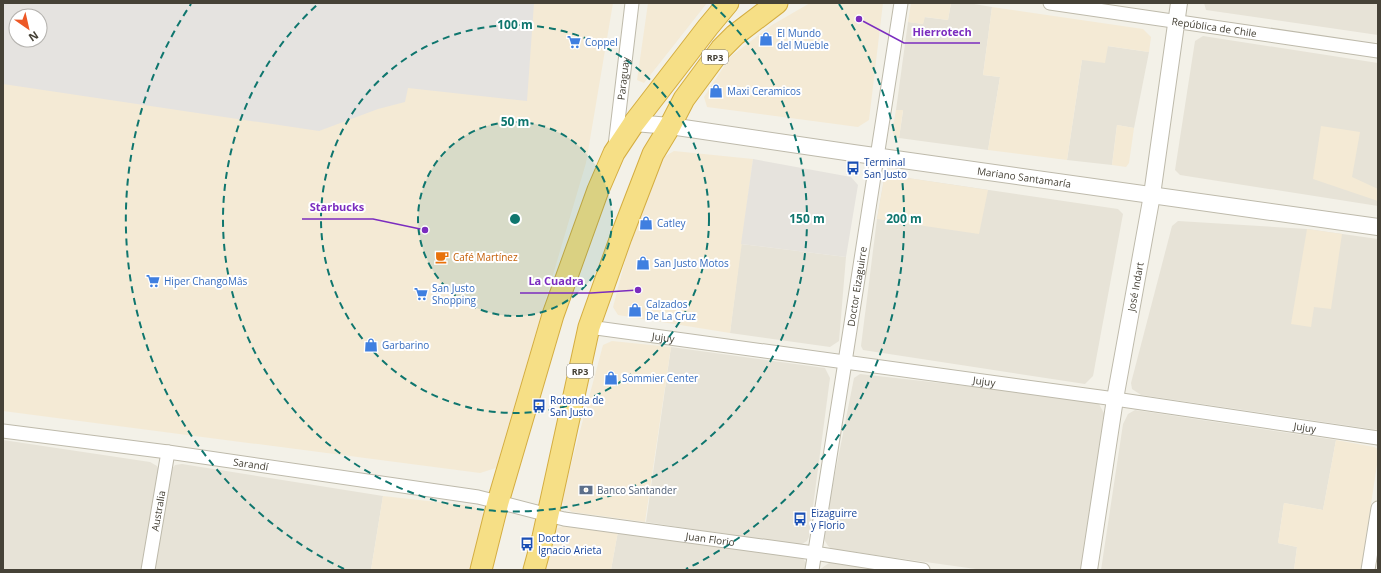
<svg xmlns="http://www.w3.org/2000/svg" width="1381" height="573" viewBox="0 0 1381 573" font-family="'Open Sans',sans-serif">
<rect width="100%" height="100%" fill="#f3f1e8"/>
<g fill="#e7e3d7">
<path d="M 951,3 L 968,3 L 992,7 L 983,75 L 1000,77 L 988,150 L 899,138 L 903,111 L 896,110 L 908,22 L 923,24 L 924,17 L 948,20 Z"/>
<path d="M 1204,3 L 1378,3 L 1378,35 L 1206,10 Z"/>
<path d="M 1203,36 L 1378,63 L 1378,206 L 1180,175 L 1175,170 L 1195,41 Z"/>
<path d="M 1107,46 L 1149,52 L 1134,128 L 1117,125 L 1112,165 L 1067,160 L 1082,60 Z"/>
<path d="M 894,176 L 1118,209 L 1123,214 L 1093,376 L 1085,384 L 863,350 L 861,346 L 877,219 L 884,179 Z"/>
<path d="M 1178,221 L 1307,229 L 1378,239 L 1378,430 L 1141,395 L 1132,389 L 1131,383 L 1172,226 Z"/>
<path d="M 741,244 L 846,257 L 839,341 L 830,347 L 730,333 Z"/>
<path d="M 671,347 L 825,368 L 830,378 L 809,537 L 807,541 L 802,544 L 797,545 L 646,522 Z"/>
<path d="M 860,374 L 1091,400 L 1099,404 L 1106,417 L 1082,570 L 983,570 L 832,549 L 828,546 L 825,541 L 823,534 L 854,378 Z"/>
<path d="M 1135,410 L 1336,440 L 1323,510 L 1284,503 L 1278,543 L 1297,547 L 1294,570 L 1101,570 L 1123,424 L 1128,414 Z"/>
<path d="M 3,440 L 150,462 L 157,466 L 160,472 L 144,570 L 3,570 Z"/>
<path d="M 182,464 L 383,496 L 371,570 L 153,570 L 172,469 L 175,465 Z"/>
<path d="M 618,531 L 802,557 L 806,563 L 805,570 L 611,570 Z"/>
<path d="M 836,562 L 890,570 L 819,570 L 829,563 Z"/>
</g>
<g fill="#f4ead5" fill-rule="evenodd">
<path d="M 3,3 L 613,3 L 586,163 L 496,468 L 480,473 L 3,411 ZM 16,16 L 40,16 L 40,40 L 16,40 Z"/>
<path d="M 648,3 L 707,3 L 644,83 L 637,80 Z"/>
<path d="M 810,3 L 883,3 L 869,120 L 858,127 L 707,107 L 704,97 L 730,57 L 772,25 Z"/>
<path d="M 911,3 L 951,3 L 948,20 L 925,17 L 923,24 L 908,22 Z"/>
<path d="M 992,7 L 1143,29 L 1151,37 L 1149,52 L 1108,46 L 1105,63 L 1082,60 L 1067,160 L 988,150 L 1000,77 L 983,75 Z"/>
<path d="M 896,110 L 903,110 L 899,138 L 895,138 L 892,131 Z"/>
<path d="M 1117,125 L 1134,128 L 1129,163 L 1126,167 L 1112,165 Z"/>
<path d="M 1321,126 L 1360,132 L 1352,177 L 1378,189 L 1378,201 L 1313,179 Z"/>
<path d="M 674,151 L 753,159 L 730,333 L 618,315 L 613,307 L 637,215 L 664,157 Z"/>
<path d="M 894,176 L 988,190 L 979,234 L 877,219 L 884,179 Z"/>
<path d="M 1307,229 L 1342,234 L 1331,309 L 1314,307 L 1311,327 L 1291,324 Z"/>
<path d="M 612,341 L 671,347 L 645,522 L 572,512 L 566,508 L 563,503 L 562,498 L 603,345 Z"/>
<path d="M 1336,440 L 1374,447 L 1378,449 L 1378,458 L 1361,570 L 1294,570 L 1297,547 L 1278,543 L 1284,503 L 1323,510 Z"/>
<path d="M 383,496 L 473,506 L 482,512 L 485,518 L 473,570 L 371,570 Z"/>
<path d="M 565,525 L 618,531 L 611,570 L 543,570 L 553,532 L 558,528 Z"/>
</g>
<path fill="#e6e3dd" d="M 753,159 L 851,177 L 858,185 L 846,257 L 741,244 Z"/>
<path fill="#e5e3e0" fill-rule="evenodd" d="M 3,3 L 534,3 L 527,101 L 408,88 L 405,102 L 378,109 L 319,131 L 3,84 ZM 16,16 L 40,16 L 40,40 L 16,40 Z"/>
<g fill="none" stroke-linecap="round" stroke-linejoin="round">
<g stroke="#bebaab" stroke-width="15">
<g id="minor">
<path id="s1" d="M 1050,3 L 1378,51"/>
<path id="s2" d="M 615,146 L 632,3"/>
<path id="s3" d="M 589,327 L 1115,399 L 1378,438"/>
<path id="s4" d="M 3,431 L 168,452 L 478,497 L 498,502 L 564,519 L 814,553 L 923,570"/>
<path id="s5" d="M 148,570 L 168,452"/>
<path id="s6" d="M 812,570 L 845,362 L 901,3"/>
<path d="M 1368,570 L 1378,508"/>
</g>
</g>
<g stroke="#bebaab" stroke-width="18">
<g id="tertiary">
<path id="s7" d="M 634,123 L 670,126 L 853,153 L 1378,227"/>
<path id="s8" d="M 1089,570 L 1115,399 L 1152,195 L 1179,3"/>
</g>
</g>
<g stroke="#d4ad41" stroke-width="23">
<g id="trunk">
<path d="M 481,570 L 498,502 L 553,315 L 598,190 L 614,153 L 634,123 L 708,27 L 728,3"/>
<path d="M 534,570 L 543,537 L 589,327 L 621,237 L 653,154 L 670,126 L 684,99 L 721,49 L 735,35 L 777,3"/>
</g>
</g>
<use href="#minor" stroke="#fff" stroke-width="13"/>
<use href="#tertiary" stroke="#fff" stroke-width="16"/>
<use href="#trunk" stroke="#f6df86" stroke-width="21"/>
</g>
<circle cx="515" cy="219" r="97" fill="#0f766e" fill-opacity=".12"/>
<g fill="none" stroke="#0f766e" stroke-width="2" stroke-dasharray="7 5">
<circle cx="515" cy="219" r="97"/>
<circle cx="515" cy="219" r="194"/>
<path d="M712 4A292 292 0 1 1 318 4"/>
<path d="M344 569A389 389 0 0 1 191 4M839 4A389 389 0 0 1 686 569"/>
</g>
<defs>
<g id="shop-bare" transform="scale(1.08)"><path d="M-5-2.5h2.3a2.7 3.5 0 0 1 5.4 0H5L5.5 6h-11ZM-1.5-2.5h3a1.5 2.3 0 0 0-3 0Z" fill="#3f7fe0" stroke="#fff" stroke-width="2.5" paint-order="stroke"/></g>
<g id="supermarket-bare" transform="scale(1.08)"><path d="M-6-5.5h2.5l.6 2H6L4.5 2H-2.5L-4.4-4H-6ZM-1.5 3.2a1.3 1.3 0 1 0 .1 0ZM3 3.2a1.3 1.3 0 1 0 .1 0Z" fill="#3f7fe0" stroke="#fff" stroke-width="2.5" paint-order="stroke"/></g>
<g id="bus-bare" transform="scale(1.08)"><path d="M-5-6H5V4H4V6H2V4H-2V6H-4V4H-5ZM-3.5-4V0h7V-4ZM-3.5 1.2v1.5H-2V1.2ZM2 1.2v1.5H3.5V1.2Z" fill="#1a4fb4" stroke="#fff" stroke-width="2.5" paint-order="stroke"/></g>
<g id="cafe-bare" transform="scale(1.08)"><path d="M-5.5-4.5H6V0H3Q3 3.5 0 3.5H-2.5Q-5.5 3.5-5.5 0ZM3-3.2v2h1.7v-2ZM-6 4.5H4V6H-6Z" fill="#e8710a" stroke="#fff" stroke-width="2.5" paint-order="stroke"/></g>
<g id="bank-bare" transform="scale(1.08)"><path d="M-6-4H6V4H-6ZM0-2.3a2.3 2.3 0 1 0 0 4.6a2.3 2.3 0 1 0 0-4.6Z" fill="#5c6f8a" stroke="#fff" stroke-width="2.5" paint-order="stroke"/></g>
</defs>
<g fill-rule="evenodd">
<use href="#shop-bare" x="766" y="39"/>
<use href="#supermarket-bare" x="574" y="42"/>
<use href="#shop-bare" x="716" y="91"/>
<use href="#bus-bare" x="853" y="168"/>
<use href="#shop-bare" x="646" y="223"/>
<use href="#cafe-bare" x="442" y="257"/>
<use href="#shop-bare" x="643" y="263"/>
<use href="#supermarket-bare" x="153" y="281"/>
<use href="#supermarket-bare" x="421" y="294"/>
<use href="#shop-bare" x="635" y="310"/>
<use href="#shop-bare" x="371" y="345"/>
<use href="#shop-bare" x="611" y="378"/>
<use href="#bus-bare" x="539" y="406"/>
<use href="#bank-bare" x="586" y="490"/>
<use href="#bus-bare" x="800" y="519"/>
<use href="#bus-bare" x="527" y="544"/>
</g>
<g text-anchor="middle" dominant-baseline="central" stroke-width="4" stroke-linejoin="round" paint-order="stroke">
<g fill="#fff" stroke="#7e7b73" stroke-width="1">
<rect x="702" y="50" width="26" height="14" rx="3"/>
<rect x="567" y="364" width="26" height="14" rx="3"/>
</g>
<g font-size="9" font-weight="bold" fill="#464237">
<text x="715" y="57">RP3</text>
<text x="580" y="371">RP3</text>
</g>
<g font-size="10" fill="#464237" stroke="#fff">
<text stroke="none"><textPath href="#s1" startOffset="166">República de Chile</textPath></text>
<text stroke="none"><textPath href="#s2" startOffset="68">Paraguay</textPath></text>
<text stroke="none"><textPath href="#s7" startOffset="394">Mariano Santamaría</textPath></text>
<text stroke="none"><textPath href="#s6" startOffset="287">Doctor Eizaguirre</textPath></text>
<text stroke="none"><textPath href="#s8" startOffset="287">José Indart</textPath></text>
<text stroke="none"><textPath href="#s3" startOffset="75">Jujuy</textPath></text>
<text stroke="none"><textPath href="#s3" startOffset="399">Jujuy</textPath></text>
<text stroke="none"><textPath href="#s3" startOffset="723">Jujuy</textPath></text>
<text stroke="none"><textPath href="#s4" startOffset="250">Sarandí</textPath></text>
<text stroke="none"><textPath href="#s5" startOffset="60">Australia</textPath></text>
<text stroke="none"><textPath href="#s4" startOffset="716">Juan Florio</textPath></text>
</g>
<g font-size="10" fill="#366cbe" stroke="#fff" text-anchor="start">
<text x="777" y="33">El Mundo<tspan x="777" dy="12">del Mueble</tspan></text>
<text x="585" y="42">Coppel</text>
<text x="727" y="91">Maxi Ceramicos</text>
<text x="657" y="223">Catley</text>
<text x="654" y="263">San Justo Motos</text>
<text x="164" y="281">Hiper ChangoMâs</text>
<text x="432" y="288">San Justo<tspan x="432" dy="12">Shopping</tspan></text>
<text x="646" y="304">Calzados<tspan x="646" dy="12">De La Cruz</tspan></text>
<text x="382" y="345">Garbarino</text>
<text x="622" y="378">Sommier Center</text>
</g>
<g font-size="10" fill="#164399" stroke="#fff" text-anchor="start">
<text x="864" y="162">Terminal<tspan x="864" dy="12">San Justo</tspan></text>
<text x="550" y="400">Rotonda de<tspan x="550" dy="12">San Justo</tspan></text>
<text x="811" y="513">Eizaguirre<tspan x="811" dy="12">y Florio</tspan></text>
<text x="538" y="538">Doctor<tspan x="538" dy="12">Ignacio Arieta</tspan></text>
</g>
<g font-size="10" fill="#c56008" stroke="#fff" text-anchor="start">
<text x="453" y="257">Café Martínez</text>
</g>
<g font-size="10" fill="#4e5e75" stroke="#fff" text-anchor="start">
<text x="597" y="490">Banco Santander</text>
</g>
</g>
<circle cx="515" cy="219" r="6" fill="#0f766e" stroke="#fff" stroke-width="2"/>
<g font-size="12" text-anchor="middle" font-weight="bold" fill="#0f766e" stroke="#fff" stroke-width="4" stroke-linejoin="round" paint-order="stroke">
<text x="515" y="29">100 m</text>
<text x="515" y="126">50 m</text>
<text x="807" y="223">150 m</text>
<text x="904" y="223">200 m</text>
</g>
<path fill="none" stroke="#7b2cbf" stroke-width="1.5" d="M859 19L904 43H980M425 230L373 219H302M638 290L591 293H520"/>
<g fill="#7b2cbf" stroke="#fff" stroke-width="1.5">
<circle cx="859" cy="19" r="4"/>
<circle cx="425" cy="230" r="4"/>
<circle cx="638" cy="290" r="4"/>
</g>
<g font-size="11" text-anchor="middle" font-weight="bold" fill="#7b2cbf" stroke="#fff" stroke-width="4" stroke-linejoin="round" paint-order="stroke">
<text x="942" y="36">Hierrotech</text>
<text x="337" y="211">Starbucks</text>
<text x="556" y="285">La Cuadra</text>
</g>
<rect width="1381" height="573" fill="none" stroke="#464237" stroke-width="8"/>
<g transform="translate(28 28) rotate(146)"><circle r="19" fill="#ffffff" stroke="#b5b3af"/>
<path d="M0-3L7 15L0 10L-7 15Z" fill="#ed5826"/>
<text y="-6" font-size="11" font-weight="bold" text-anchor="middle" fill="#464237">N</text>
</g>
</svg>
